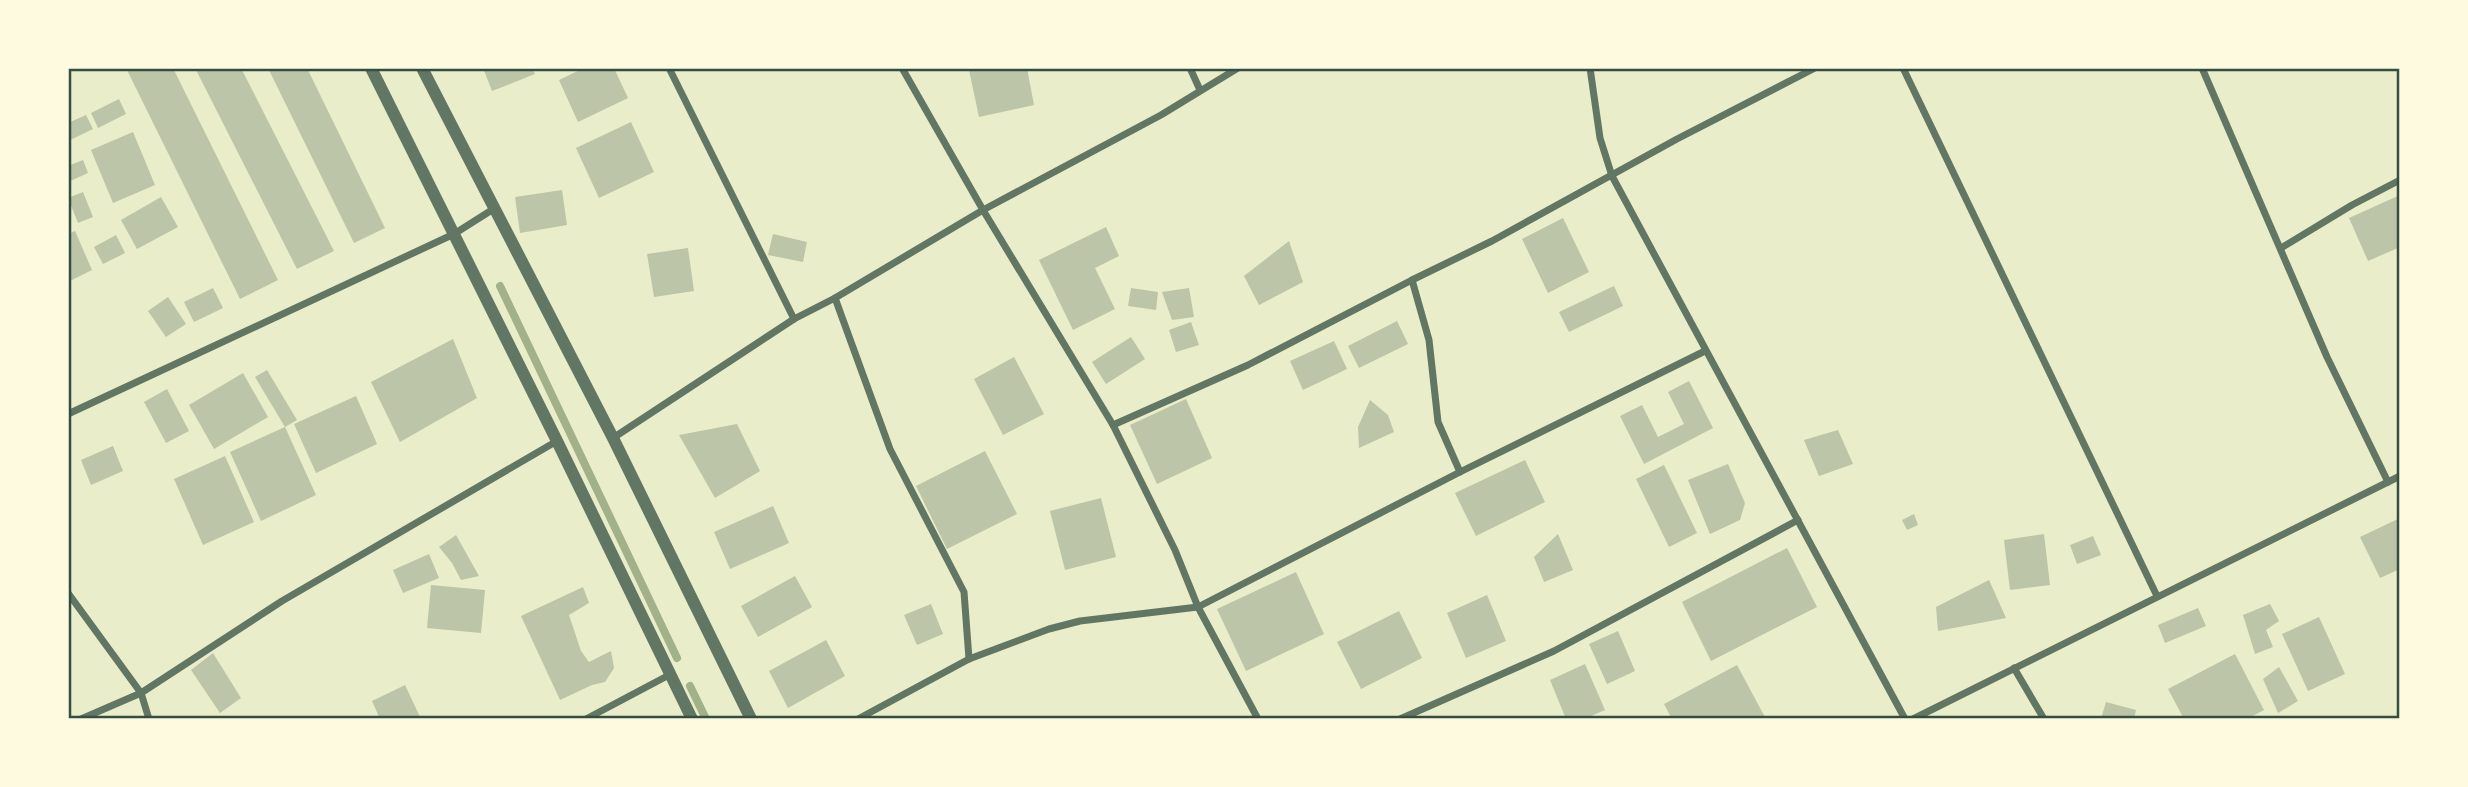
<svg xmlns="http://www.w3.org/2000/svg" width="2468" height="787" viewBox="0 0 2468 787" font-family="'Space Grotesk',sans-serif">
<rect width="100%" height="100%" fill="#e9edc9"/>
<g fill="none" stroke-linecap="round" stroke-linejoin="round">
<g stroke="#a3b18a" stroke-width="8">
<path d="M 500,286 L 677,658"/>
<path d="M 690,686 L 706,719"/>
</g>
</g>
<g fill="#bcc5a7">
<path d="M 126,68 L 173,68 L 278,280 L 240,299 Z"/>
<path d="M 195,68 L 241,68 L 334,251 L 297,269 Z"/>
<path d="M 268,68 L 307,68 L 385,228 L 354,243 Z"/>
<path d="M 483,68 L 532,68 L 535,74 L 492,91 Z"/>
<path d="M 584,68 L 614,68 L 628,98 L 578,122 L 559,80 Z"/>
<path d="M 979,68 L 1027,68 L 1034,105 L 979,117 L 969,70 Z"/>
<path d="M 119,99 L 126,114 L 98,128 L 91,113 Z"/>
<path d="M 86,115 L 93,129 L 68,141 L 68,123 Z"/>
<path d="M 631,122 L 654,172 L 599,198 L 576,148 Z"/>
<path d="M 133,132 L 155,185 L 113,203 L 91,150 Z"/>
<path d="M 83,160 L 88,173 L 68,182 L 68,166 Z"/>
<path d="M 562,190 L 567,225 L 520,233 L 515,197 Z"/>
<path d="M 83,192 L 93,217 L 78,223 L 68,198 Z"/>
<path d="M 2400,195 L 2400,247 L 2368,261 L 2349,218 Z"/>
<path d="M 161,197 L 178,227 L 137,249 L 121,220 Z"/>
<path d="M 1563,218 L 1589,272 L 1548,293 L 1522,239 Z"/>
<path d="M 1106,227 L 1119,256 L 1095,268 L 1115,309 L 1073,330 L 1039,260 Z"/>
<path d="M 75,231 L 92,270 L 68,282 L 68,234 Z"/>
<path d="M 773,234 L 807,242 L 803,262 L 768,255 Z"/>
<path d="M 116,235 L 125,253 L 103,264 L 94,247 Z"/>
<path d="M 1289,241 L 1303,282 L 1259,305 L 1244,276 Z"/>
<path d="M 688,248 L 694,291 L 654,297 L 647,254 Z"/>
<path d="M 1614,286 L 1623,306 L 1569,332 L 1559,312 Z"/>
<path d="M 213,288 L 223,308 L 194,322 L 184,302 Z"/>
<path d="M 1131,288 L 1158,292 L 1156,310 L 1128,306 Z"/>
<path d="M 1189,288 L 1194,317 L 1172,320 L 1162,292 Z"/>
<path d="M 168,297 L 186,324 L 166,337 L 148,311 Z"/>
<path d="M 1397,321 L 1408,344 L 1359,368 L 1348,346 Z"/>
<path d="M 1191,322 L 1199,345 L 1176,352 L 1169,330 Z"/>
<path d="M 1131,337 L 1145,359 L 1106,384 L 1092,362 Z"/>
<path d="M 453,339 L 477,398 L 400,442 L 371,382 Z"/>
<path d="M 1334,341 L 1347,369 L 1303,390 L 1290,361 Z"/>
<path d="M 1014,357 L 1044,414 L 1003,435 L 974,379 Z"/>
<path d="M 267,370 L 297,420 L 285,427 L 255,377 Z"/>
<path d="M 243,373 L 268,417 L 214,449 L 189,405 Z"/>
<path d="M 1689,381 L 1713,428 L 1644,464 L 1620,416 L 1642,405 L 1658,437 L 1684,424 L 1668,392 Z"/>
<path d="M 167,389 L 189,431 L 166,443 L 144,402 Z"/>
<path d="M 356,396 L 377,444 L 316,473 L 294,424 Z"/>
<path d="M 1186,399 L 1212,458 L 1157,484 L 1130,425 Z"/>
<path d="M 1370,400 L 1388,415 L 1394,432 L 1359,448 L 1358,427 Z"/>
<path d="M 737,424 L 760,471 L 715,498 L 679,435 Z"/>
<path d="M 285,427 L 316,495 L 261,521 L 230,452 Z"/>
<path d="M 1838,430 L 1853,464 L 1819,476 L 1804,440 Z"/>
<path d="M 113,446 L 123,471 L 91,485 L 81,460 Z"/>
<path d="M 985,451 L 1017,514 L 947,549 L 916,486 Z"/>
<path d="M 225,456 L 254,522 L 203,545 L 174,479 Z"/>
<path d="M 1525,460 L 1545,502 L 1476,536 L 1455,493 Z"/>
<path d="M 1728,464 L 1745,503 L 1740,520 L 1710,534 L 1688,480 Z"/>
<path d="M 1664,465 L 1697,533 L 1669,547 L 1636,479 Z"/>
<path d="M 1101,498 L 1116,557 L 1065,570 L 1050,511 Z"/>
<path d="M 773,506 L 789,543 L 730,569 L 714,532 Z"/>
<path d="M 1914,514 L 1918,525 L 1907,530 L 1902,520 Z"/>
<path d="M 2400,518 L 2400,569 L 2380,578 L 2360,537 Z"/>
<path d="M 1558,534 L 1573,570 L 1544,582 L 1534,557 Z"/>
<path d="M 2044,534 L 2050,585 L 2010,590 L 2004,540 Z"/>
<path d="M 456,535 L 479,576 L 461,580 L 452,563 L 439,547 Z"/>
<path d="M 2093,536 L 2101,555 L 2077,564 L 2070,545 Z"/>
<path d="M 1787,548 L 1817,607 L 1711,661 L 1682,602 Z"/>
<path d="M 429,554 L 439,578 L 403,593 L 393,570 Z"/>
<path d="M 1296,572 L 1324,634 L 1246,671 L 1217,609 Z"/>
<path d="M 795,576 L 812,607 L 758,637 L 741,606 Z"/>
<path d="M 1989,580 L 2006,618 L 1938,631 L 1936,607 Z"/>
<path d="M 431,585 L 485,590 L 481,633 L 427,628 Z"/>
<path d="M 583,587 L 589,603 L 569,615 L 581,651 L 589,662 L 611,651 L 614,668 L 605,682 L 592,685 L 560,700 L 521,616 Z"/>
<path d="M 1487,595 L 1506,641 L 1466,658 L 1447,613 Z"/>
<path d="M 931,604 L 943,634 L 917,645 L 904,615 Z"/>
<path d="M 2270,604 L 2279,621 L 2266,630 L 2273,647 L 2255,654 L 2243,615 Z"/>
<path d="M 2198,608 L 2206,626 L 2165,643 L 2158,625 Z"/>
<path d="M 1399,611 L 1422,658 L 1361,689 L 1337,642 Z"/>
<path d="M 2319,617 L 2345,674 L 2308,691 L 2282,634 Z"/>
<path d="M 1618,631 L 1635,671 L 1607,684 L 1589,644 Z"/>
<path d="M 826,640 L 845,676 L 788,708 L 769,671 Z"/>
<path d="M 213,653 L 241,698 L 220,713 L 191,670 Z"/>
<path d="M 2235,654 L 2264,710 L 2247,719 L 2184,719 L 2168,689 Z"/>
<path d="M 1585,664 L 1605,710 L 1584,719 L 1566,719 L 1550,680 Z"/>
<path d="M 1737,665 L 1766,719 L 1672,719 L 1664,704 Z"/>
<path d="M 2279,667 L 2298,701 L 2278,713 L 2263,679 Z"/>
<path d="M 405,685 L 421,719 L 380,719 L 372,701 Z"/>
<path d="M 2106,702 L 2136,710 L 2134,719 L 2101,719 Z"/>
</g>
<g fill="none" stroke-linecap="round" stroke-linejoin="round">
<g stroke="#617663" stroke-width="7">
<path d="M 669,68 L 794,319"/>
<path d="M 902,68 L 983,210 L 1113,425 L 1175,550 L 1198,607 L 1258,719"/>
<path d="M 1190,68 L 1200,90"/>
<path d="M 1590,68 L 1600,138 L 1612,176 L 1905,719"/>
<path d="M 1903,68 L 2157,596"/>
<path d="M 2202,68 L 2327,357 L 2388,482"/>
<path d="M 2281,248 L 2352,205 L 2400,180"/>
<path d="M 1412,280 L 1429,340 L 1438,422 L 1460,472"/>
<path d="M 835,298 L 890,449 L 964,592 L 969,659"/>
<path d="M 68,414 L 454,234 L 495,208"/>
<path d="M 1113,425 L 1248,365 L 1412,280 L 1492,241 L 1677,139 L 1815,68"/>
<path d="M 613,438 L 794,319 L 835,298 L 983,210 L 1161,115 L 1238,68"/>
<path d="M 68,593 L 141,693 L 149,719"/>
<path d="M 2014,668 L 2044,719"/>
<path d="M 81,719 L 141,693 L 282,601 L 557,441"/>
<path d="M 586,719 L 671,674"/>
<path d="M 858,719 L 969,659 L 1049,629 L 1080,621 L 1198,607 L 1460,472 L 1705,351"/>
<path d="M 1400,719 L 1554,651 L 1798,520"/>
<path d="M 1913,719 L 2400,476"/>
</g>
<g stroke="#617663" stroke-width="12">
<path d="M 371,68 L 557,441 L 692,719"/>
<path d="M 422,68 L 613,438 L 751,719"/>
</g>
</g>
<rect width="2468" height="787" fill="none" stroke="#fefae0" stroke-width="140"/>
<rect x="70" y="70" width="2328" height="647" fill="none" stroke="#344e41" stroke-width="2.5"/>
</svg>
